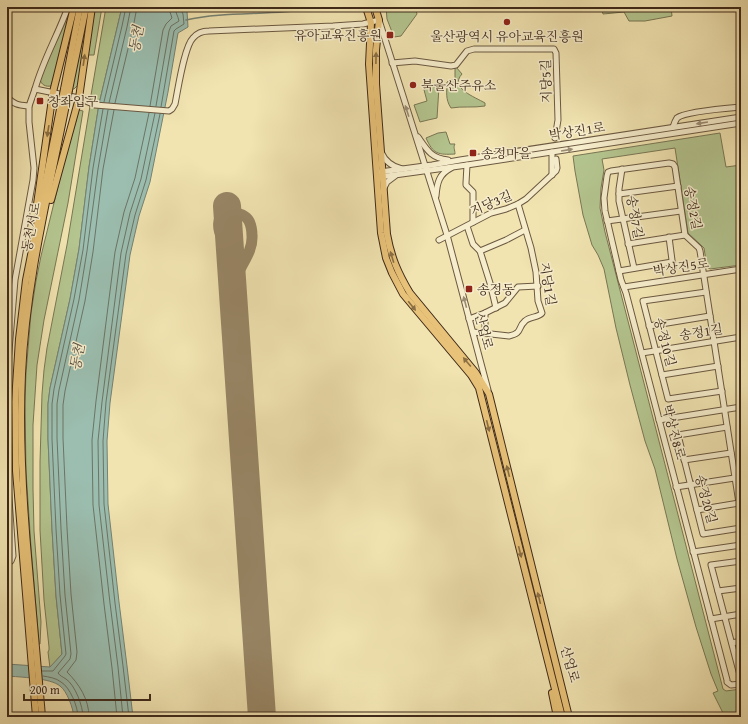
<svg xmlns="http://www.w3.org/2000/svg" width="748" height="724" viewBox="0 0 748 724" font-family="'Gentium Book Plus','Noto Serif KR',serif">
<rect width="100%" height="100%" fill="#f1e4b1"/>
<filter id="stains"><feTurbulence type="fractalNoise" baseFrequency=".005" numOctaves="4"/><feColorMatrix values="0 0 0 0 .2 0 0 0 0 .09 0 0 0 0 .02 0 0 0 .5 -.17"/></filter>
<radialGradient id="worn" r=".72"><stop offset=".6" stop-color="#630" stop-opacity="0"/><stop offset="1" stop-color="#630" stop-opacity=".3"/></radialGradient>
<g fill="#b4c58f" stroke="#797754">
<path d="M 70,7 L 73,7 L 51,86 C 46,87 41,85 40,79 Z"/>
<path d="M 93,7 L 102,7 L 94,55 L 87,55 Z"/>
<path d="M 106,7 L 122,7 L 99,104 L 89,167 L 79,249 L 70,299 L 50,388 L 48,404 L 48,439 L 52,529 L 56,596 L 62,654 L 50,668 L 48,652 L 49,650 L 49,647 L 44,600 L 40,530 L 40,462 L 42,394 L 44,370 L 47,348 L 67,245 L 90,106 L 98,107 L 90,101 Z"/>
<path d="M 386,7 L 415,7 L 417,14 L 401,36 L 394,37 L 387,19 Z"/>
<path d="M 601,7 L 671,7 L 672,16 L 645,21 L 629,21 L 624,12 L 603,14 Z"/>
<path d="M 88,14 L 89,14 L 79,84 L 74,89 L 72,89 Z"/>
<path d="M 456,67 L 462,74 C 449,88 475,97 485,103 L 485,106 C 473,108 462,106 451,108 C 445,99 447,92 447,82 L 451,80 L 454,79 L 455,78 L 455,68 Z"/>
<path d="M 423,86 L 439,87 L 437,118 L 428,120 L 420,122 L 414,105 L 427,101 Z"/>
<path d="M 79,110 L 83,111 L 68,203 L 44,320 L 37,365 L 33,425 L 33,489 L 34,531 L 41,622 L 40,644 L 39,644 L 31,547 L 26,471 L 25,403 L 26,373 L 31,313 L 36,281 L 41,256 L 63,166 Z"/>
<path d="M 446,132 L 450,144 L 455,144 C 453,147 455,150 455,154 C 438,155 433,154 426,138 L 438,133 Z"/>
<path d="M 720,133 L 726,167 L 741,165 L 741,265 L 710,269 L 707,267 L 704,248 L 688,233 L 675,148 L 602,159 L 604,170 L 601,188 L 600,208 L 605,232 L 723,689 L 726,691 L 741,689 L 741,717 L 725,717 L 713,693 L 718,691 L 711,674 L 696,627 L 677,559 L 655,469 L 645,441 L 630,385 L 616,328 L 604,269 L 598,255 L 592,245 L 583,215 L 575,171 L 573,156 Z"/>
</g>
<path fill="#9bbeb0" stroke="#768274" d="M 122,7 L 183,7 L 187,11 L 188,27 L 178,33 L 168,92 L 150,182 L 139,216 L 130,255 L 110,403 L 107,441 L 108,504 L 119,602 L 127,666 L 133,717 L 74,717 C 73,708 67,691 60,686 C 51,678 19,677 7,676 L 7,664 L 50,667 L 62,654 L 56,596 L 52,529 L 48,439 L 48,404 L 50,388 L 70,299 L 79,249 L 89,167 L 99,104 Z"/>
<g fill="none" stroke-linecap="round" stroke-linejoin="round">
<g stroke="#6c7465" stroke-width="1">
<path d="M 104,102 L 122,26 L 126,7"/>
<path d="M 109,103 L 127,27 L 131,7"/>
<path d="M 115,103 L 133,28 L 137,7"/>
<path d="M 150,106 L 163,30 L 166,24 L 172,18 L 170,12 L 169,7"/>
<path d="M 156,106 L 169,31 L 171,26 L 179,21 C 178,16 175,12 175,7"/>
<path d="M 161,107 L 174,31 L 176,29 L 184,24 L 183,14 L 181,10 L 180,7"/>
<path d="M 42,671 L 53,671 L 65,656 L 66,654 L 60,595 L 56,529 L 52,439 L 52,404 L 54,389 L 74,299 L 83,250 L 93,168 L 103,109"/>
<path d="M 43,676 C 49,677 56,678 61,682 C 70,687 78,707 78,717"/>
<path d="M 83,717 C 83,706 75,685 66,679 C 63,677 60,676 58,673 L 70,659 L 71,654 L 65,595 L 61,529 L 57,438 L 57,404 L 59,390 L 79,300 L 87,251 L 98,169 L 108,110"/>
<path d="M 89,717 C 89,699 79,684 67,672 L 76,660 L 77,652 L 71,594 L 67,528 L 63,438 L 63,405 L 65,391 L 85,301 L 93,252 L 103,169 L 114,110"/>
<path d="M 117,717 L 112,668 L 104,604 L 93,505 L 92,440 L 96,401 L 115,252 L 124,212 L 135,178 L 149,113"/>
<path d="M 123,717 L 118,667 L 110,603 L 99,505 L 98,441 L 102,402 L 121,253 L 130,213 L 141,179 L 155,113"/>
<path d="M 129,717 L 123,666 L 115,603 L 104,504 L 103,441 L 106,402 L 126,254 L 135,215 L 146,180 L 160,114"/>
</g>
<path stroke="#768274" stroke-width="1.5" d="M 186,20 C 229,10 275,17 318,7"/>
<path stroke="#988666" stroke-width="11" d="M 231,269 C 230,262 228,254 226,248 C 223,239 217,231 219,221 C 222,208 243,211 249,221 C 251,225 252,231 252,236 C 253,254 238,267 234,284 C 233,288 233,293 233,297"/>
<path stroke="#988666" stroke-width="28" d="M 227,206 L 262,717"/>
<g stroke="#6b5840" stroke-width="7">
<g id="minor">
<path d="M 392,63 L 415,61 L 451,66 L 456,65 L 467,51 L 474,49 L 554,49 L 556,53 L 558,120 L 555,138"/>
<path d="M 35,89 C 43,60 58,35 68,7"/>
<path d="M 7,97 C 15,105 18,105 29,106"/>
<path d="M 673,127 C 674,124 675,121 677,118 C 684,112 729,108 741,107"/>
<path d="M 418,137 C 427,150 431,158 448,160"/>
<path d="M 381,152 C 385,161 393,167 402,169"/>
<path d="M 552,152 L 552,175"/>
<path d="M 467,165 L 466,183 L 466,185 L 473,192 L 473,222"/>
<path d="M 622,169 L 619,189 L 619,201 L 634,268"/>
<path d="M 380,172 L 432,165 L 460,160 L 741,117"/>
<path d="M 380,177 L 467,165 L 741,123"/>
<path d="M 384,188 L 387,182 L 395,176"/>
<path d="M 619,194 L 678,186"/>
<path d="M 436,196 C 437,183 439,174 451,168"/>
<path d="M 607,221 L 681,211"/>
<path d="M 467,226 L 473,244 L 480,251"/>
<path d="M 669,237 L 673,268"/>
<path d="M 439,240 L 491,213 L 506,209 L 518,204 L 526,199 L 556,171 L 557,168 L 556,159"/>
<path d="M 628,244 L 685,235"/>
<path d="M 619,271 L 672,262"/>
<path d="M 624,287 L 741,269"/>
<path d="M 706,292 L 643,301 L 668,399 L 722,391"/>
<path d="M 496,308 L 490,283 L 480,251 L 506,240 L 525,230"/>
<path d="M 469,319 L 485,313 L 505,303 L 518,287 L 538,286"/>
<path d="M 649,326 L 710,316"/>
<path d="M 473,332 L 509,336 C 523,333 517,328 525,321 C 530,316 538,318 542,313 L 538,301 L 536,272 L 531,248 L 518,204"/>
<path d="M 485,333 L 485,313"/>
<path d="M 642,353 L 741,337"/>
<path d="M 7,374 L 15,280 L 33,180 L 34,168 L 29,122 L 29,106 L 35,89 L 79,98 L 95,105 L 169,111 L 172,109 L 175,104 C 178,90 184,47 193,38 C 197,33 203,31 209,31 L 333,26 L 363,24 L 379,20 L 447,235 L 488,390"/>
<path d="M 662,375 L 718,366"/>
<path d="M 659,420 L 741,407"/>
<path d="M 727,427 L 678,435 L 703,534 L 741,528"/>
<path d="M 684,460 L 731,453"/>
<path d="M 7,470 L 13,556 L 11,561 L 7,563"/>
<path d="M 676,487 L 741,477"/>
<path d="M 697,510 L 739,503"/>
<path d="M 741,516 L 700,251 L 699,248 L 685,235 L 675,167 L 673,164 L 669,163 L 611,171 L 608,172 L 607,176 L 604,198 L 605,211 L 621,280 L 626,293 L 727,680 L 727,682 L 731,685 L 741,684"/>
<path d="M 693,552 L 741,545"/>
<path d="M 718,591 L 741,588"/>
<path d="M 711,619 L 741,614"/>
<path d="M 732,643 L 741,641"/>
<path d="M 740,675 L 711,565 L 741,561"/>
</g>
</g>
<g stroke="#3e291a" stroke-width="8">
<g id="major">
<path d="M 366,7 L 371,23 L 369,64 L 381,233 L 386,258 L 392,273 L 403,294 L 471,375 L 479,388 L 562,717"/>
<path d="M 375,7 L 379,20 L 376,50 L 376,84 L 387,234 C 391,257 398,273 410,293 L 476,373 L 489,394 L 569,717"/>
<path d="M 64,89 L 80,7"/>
<path d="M 69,90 L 86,7"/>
<path d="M 51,200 L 79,98 L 92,7"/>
<path d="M 37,204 L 53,92 L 74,7"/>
<path d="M 552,693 L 557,717"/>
<path d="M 36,717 L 16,471 L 15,402 L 19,339 L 26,280 L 62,99"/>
<path d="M 42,717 C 38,667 33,617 29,568 C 23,503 19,439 22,374 C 26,282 49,191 67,100"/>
</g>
</g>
<use href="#minor" stroke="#f6edcc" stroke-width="5"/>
<use href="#major" stroke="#e8c278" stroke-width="6"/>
<g stroke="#3e291a" stroke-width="8" stroke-linecap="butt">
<g id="major-bridge">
<path d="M 62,99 L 64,89"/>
<path d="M 67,100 L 69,90"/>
</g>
</g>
<use href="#major-bridge" stroke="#e8c278" stroke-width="6"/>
</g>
<defs><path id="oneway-solid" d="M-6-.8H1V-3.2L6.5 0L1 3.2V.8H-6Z"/></defs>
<g fill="#8a6e44">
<use href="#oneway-solid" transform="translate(376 58) rotate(-89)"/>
<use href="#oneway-solid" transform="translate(84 60) rotate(-82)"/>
<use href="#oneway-solid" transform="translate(48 131) rotate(99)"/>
<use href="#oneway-solid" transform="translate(392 257) rotate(-107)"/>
<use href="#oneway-solid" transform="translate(412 306) rotate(51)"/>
<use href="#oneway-solid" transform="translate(467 362) rotate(-130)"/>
<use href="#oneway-solid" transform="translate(488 426) rotate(76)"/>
<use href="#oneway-solid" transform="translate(508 471) rotate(-104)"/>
<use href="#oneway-solid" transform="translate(520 552) rotate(76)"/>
<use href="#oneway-solid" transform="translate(539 598) rotate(-104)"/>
</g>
<g fill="#9a8b73">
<use href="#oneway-solid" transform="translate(407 111) rotate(-108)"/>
<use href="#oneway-solid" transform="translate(702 123) rotate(171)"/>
<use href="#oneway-solid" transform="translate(567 150) rotate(-9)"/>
<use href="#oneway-solid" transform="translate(465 302) rotate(-105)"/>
</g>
<g fill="#8f2418" stroke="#f6edcc" stroke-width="1.5">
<circle cx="507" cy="22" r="4"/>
<rect x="386" y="31" width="8" height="8" rx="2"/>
<circle cx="413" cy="85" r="4"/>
<rect x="36" y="97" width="8" height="8" rx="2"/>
<rect x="469" y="149" width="8" height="8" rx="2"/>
<rect x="465" y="285" width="8" height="8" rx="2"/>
</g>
<g text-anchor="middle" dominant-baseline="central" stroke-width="3" stroke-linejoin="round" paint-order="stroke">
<g font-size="13" fill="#3e291a" stroke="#f6edcc" text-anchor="start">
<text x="382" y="35" text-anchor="end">유아교육진흥원</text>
<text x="507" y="36" text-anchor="middle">울산광역시 유아교육진흥원</text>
<text x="421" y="85">북울산주유소</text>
<text x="48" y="101">창좌입구</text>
<text x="481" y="153">송정마을</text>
<text x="477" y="289">송정동</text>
</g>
<g font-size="13" fill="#3e291a" stroke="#f6edcc">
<text transform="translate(546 81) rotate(-91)">지당5길</text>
<text transform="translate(577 131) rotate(-9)">박상진1로</text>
<text transform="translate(491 203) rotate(-23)">지당3길</text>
<text transform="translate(693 208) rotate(79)">송정2길</text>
<text transform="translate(635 217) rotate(80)">송정7길</text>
<text transform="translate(31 227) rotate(-79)">동천서로</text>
<text transform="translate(681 267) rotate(-9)">박상진5로</text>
<text transform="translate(548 284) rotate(81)">지당1길</text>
<text transform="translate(484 331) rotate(75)">산업로</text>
<text transform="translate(701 332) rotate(-9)">송정1길</text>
<text transform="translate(665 342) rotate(75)">송정10길</text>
<text transform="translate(674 432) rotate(75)">박상진8로</text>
<text transform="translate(706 499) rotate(75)">송정20길</text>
<text transform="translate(570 664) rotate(74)">산업로</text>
</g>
<g font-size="14" font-style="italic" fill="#554e40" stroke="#f6edcc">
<text transform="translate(136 39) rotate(-80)">동천</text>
<text transform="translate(77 357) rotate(-80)">동천</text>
</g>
</g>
<rect width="748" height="724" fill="none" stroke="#f1e4b1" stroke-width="24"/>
<rect x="8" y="8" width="732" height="708" fill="none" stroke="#3e291a" stroke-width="2"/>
<rect x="12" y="12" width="724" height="700" fill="none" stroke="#3e291a"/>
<path d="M24 694v6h126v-6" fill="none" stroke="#3e291a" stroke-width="2"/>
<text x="30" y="694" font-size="12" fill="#3e291a" stroke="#f6edcc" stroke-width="3" paint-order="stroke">200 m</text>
<rect width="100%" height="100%" filter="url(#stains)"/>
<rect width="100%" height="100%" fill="url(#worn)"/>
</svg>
